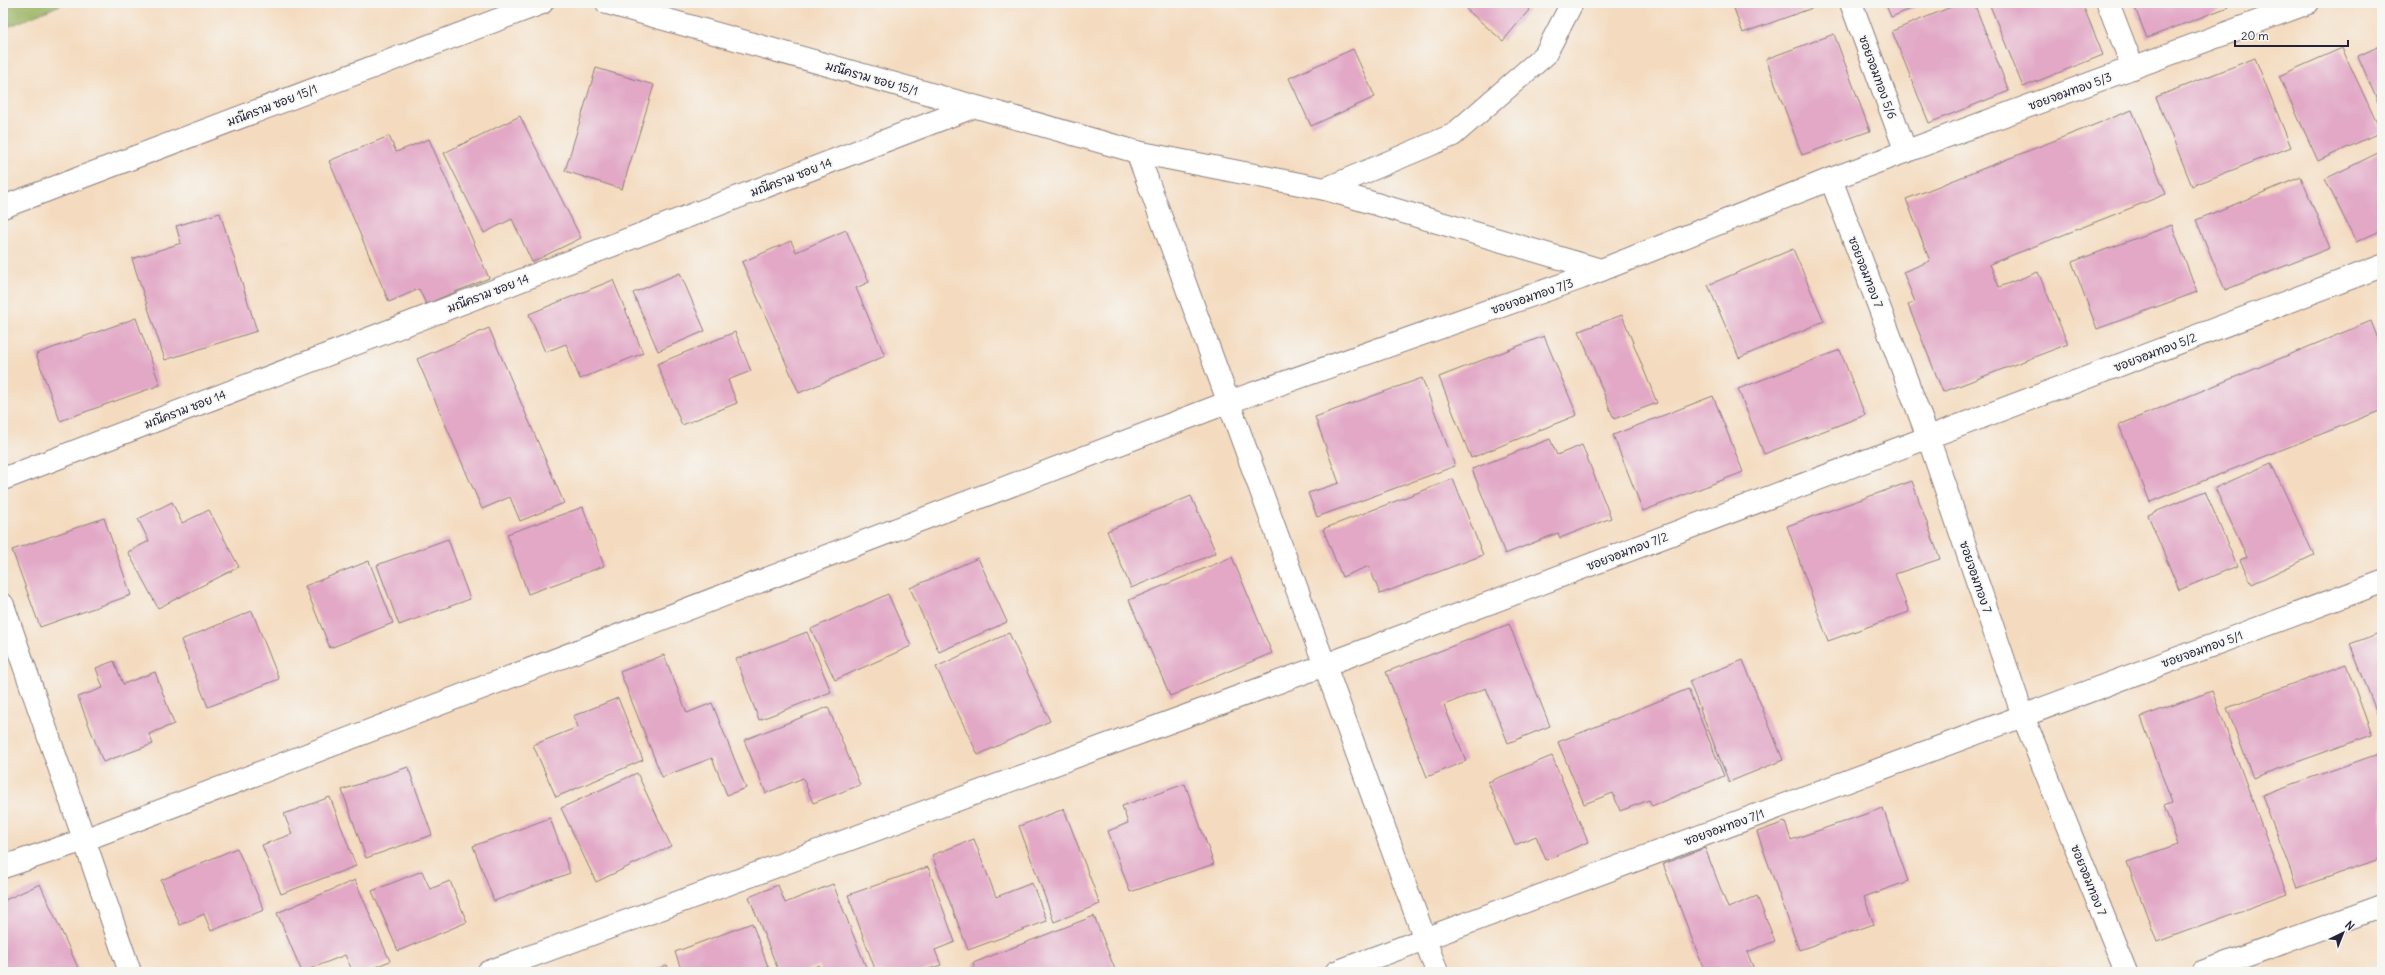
<svg xmlns="http://www.w3.org/2000/svg" width="2385" height="975" viewBox="0 0 2385 975" font-family="Delius,'Playpen Sans Thai',sans-serif">
<rect width="100%" height="100%" fill="#f6f6f2"/>
<filter id="ink" filterUnits="userSpaceOnUse"><feTurbulence type="fractalNoise" baseFrequency=".025" numOctaves="2"/><feDisplacementMap in="SourceGraphic" scale="8" xChannelSelector="R" yChannelSelector="G"/><feConvolveMatrix kernelMatrix="1 2 1 2 8 2 1 2 1" color-interpolation-filters="sRGB"/></filter>
<filter id="wash" filterUnits="userSpaceOnUse"><feTurbulence type="fractalNoise" baseFrequency=".012" numOctaves="4" result="noise"/><feDisplacementMap in="SourceGraphic" scale="16" xChannelSelector="R" yChannelSelector="G"/><feGaussianBlur stdDeviation="0.9" result="paint"/><feColorMatrix in="noise" values="0 0 0 0 0 0 0 0 0 0 0 0 0 0 0 0 0 1.4 0 .05"/><feComposite in="paint" operator="in"/></filter>
<g filter="url(#wash)">
<rect width="100%" height="100%" fill="#f4dbbf"/>
<path fill="#9db566" stroke="#606c50" d="M 3,3 L 65,3 L 3,29 Z"/>
<g id="blocks">
<g fill="#e2a8c6">
<path d="M 1469,3 L 1522,3 L 1529,10 L 1503,41 L 1465,8 Z"/>
<path d="M 1732,3 L 1826,3 L 1743,33 Z"/>
<path d="M 1885,3 L 1926,3 L 1891,17 Z"/>
<path d="M 1961,3 L 1974,3 L 2009,91 L 1929,123 L 1892,31 Z"/>
<path d="M 1989,3 L 2082,3 L 2103,55 L 2023,87 Z"/>
<path d="M 2133,3 L 2226,3 L 2228,7 L 2147,38 Z"/>
<path d="M 1834,34 L 1870,131 L 1802,155 L 1766,59 Z"/>
<path d="M 2382,45 L 2382,112 L 2358,56 Z"/>
<path d="M 2342,48 L 2381,132 L 2318,161 L 2279,76 Z"/>
<path d="M 1353,49 L 1375,97 L 1311,126 L 1289,78 Z"/>
<path d="M 2255,58 L 2291,147 L 2192,186 L 2156,97 Z"/>
<path d="M 596,68 L 654,85 L 622,189 L 565,171 Z"/>
<path d="M 2132,110 L 2166,194 L 1990,264 L 1999,287 L 2038,272 L 2068,344 L 1943,392 L 1908,305 L 1915,302 L 1903,272 L 1930,261 L 1906,199 Z"/>
<path d="M 520,116 L 581,238 L 532,262 L 512,219 L 484,233 L 444,153 Z"/>
<path d="M 389,136 L 396,152 L 429,139 L 489,278 L 426,304 L 419,289 L 389,302 L 329,161 Z"/>
<path d="M 2382,151 L 2382,230 L 2356,242 L 2325,179 Z"/>
<path d="M 2301,177 L 2330,248 L 2225,290 L 2196,220 Z"/>
<path d="M 220,213 L 257,331 L 165,360 L 132,259 L 181,243 L 176,226 Z"/>
<path d="M 2172,225 L 2197,292 L 2097,329 L 2072,262 Z"/>
<path d="M 846,230 L 869,282 L 856,288 L 885,356 L 799,393 L 742,262 L 791,241 L 796,252 Z"/>
<path d="M 1793,249 L 1824,321 L 1739,358 L 1708,285 Z"/>
<path d="M 680,273 L 705,331 L 658,351 L 633,293 Z"/>
<path d="M 613,280 L 643,353 L 580,379 L 566,344 L 545,352 L 529,314 Z"/>
<path d="M 1622,315 L 1657,403 L 1614,419 L 1579,331 Z"/>
<path d="M 136,318 L 160,385 L 60,421 L 36,354 Z"/>
<path d="M 2371,321 L 2382,349 L 2382,410 L 2150,502 L 2119,425 Z"/>
<path d="M 489,328 L 564,503 L 520,521 L 510,497 L 482,509 L 417,359 Z"/>
<path d="M 735,332 L 751,371 L 728,380 L 737,403 L 682,425 L 657,364 Z"/>
<path d="M 1544,336 L 1577,415 L 1471,458 L 1439,377 Z"/>
<path d="M 1840,350 L 1865,415 L 1764,454 L 1738,389 Z"/>
<path d="M 1422,378 L 1455,466 L 1317,517 L 1308,493 L 1339,483 L 1315,417 Z"/>
<path d="M 1713,396 L 1743,472 L 1643,511 L 1613,435 Z"/>
<path d="M 1550,439 L 1557,455 L 1582,445 L 1611,518 L 1560,538 L 1558,533 L 1505,554 L 1472,469 Z"/>
<path d="M 2271,463 L 2314,555 L 2252,584 L 2240,560 L 2247,557 L 2215,488 Z"/>
<path d="M 1453,479 L 1483,555 L 1380,594 L 1369,566 L 1342,577 L 1323,529 Z"/>
<path d="M 1912,481 L 1940,559 L 1895,574 L 1909,612 L 1828,641 L 1787,526 Z"/>
<path d="M 2205,491 L 2237,566 L 2179,590 L 2148,515 Z"/>
<path d="M 1191,496 L 1216,553 L 1131,588 L 1107,531 Z"/>
<path d="M 172,502 L 182,523 L 209,510 L 239,567 L 158,608 L 128,552 L 149,541 L 138,519 Z"/>
<path d="M 583,507 L 604,566 L 528,594 L 507,534 Z"/>
<path d="M 104,518 L 131,595 L 40,627 L 12,550 Z"/>
<path d="M 448,539 L 470,599 L 399,625 L 377,565 Z"/>
<path d="M 1232,557 L 1272,653 L 1170,696 L 1129,600 Z"/>
<path d="M 978,558 L 1007,622 L 939,652 L 910,588 Z"/>
<path d="M 369,561 L 393,623 L 330,648 L 305,586 Z"/>
<path d="M 888,594 L 911,646 L 835,680 L 811,629 Z"/>
<path d="M 252,611 L 279,679 L 208,707 L 181,640 Z"/>
<path d="M 1509,624 L 1550,726 L 1508,743 L 1486,688 L 1444,705 L 1466,761 L 1427,777 L 1386,672 Z"/>
<path d="M 807,632 L 831,692 L 759,720 L 736,659 Z"/>
<path d="M 2382,632 L 2382,726 L 2350,644 Z"/>
<path d="M 1009,633 L 1050,721 L 978,755 L 936,667 Z"/>
<path d="M 664,655 L 687,713 L 712,703 L 746,788 L 727,795 L 712,758 L 662,777 L 620,672 Z"/>
<path d="M 1743,660 L 1783,760 L 1729,782 L 1689,681 Z"/>
<path d="M 114,661 L 123,684 L 155,672 L 174,724 L 149,734 L 153,744 L 103,762 L 78,697 L 103,688 L 96,668 Z"/>
<path d="M 2346,664 L 2372,735 L 2253,778 L 2227,708 Z"/>
<path d="M 1688,689 L 1724,776 L 1652,806 L 1649,800 L 1620,811 L 1613,793 L 1584,804 L 1558,742 Z"/>
<path d="M 2212,691 L 2287,894 L 2157,942 L 2127,862 L 2178,844 L 2164,806 L 2172,803 L 2141,717 Z"/>
<path d="M 618,698 L 643,760 L 556,797 L 533,745 L 578,727 L 573,716 Z"/>
<path d="M 828,707 L 860,785 L 813,803 L 803,778 L 766,793 L 744,740 Z"/>
<path d="M 2381,753 L 2382,858 L 2297,888 L 2262,795 Z"/>
<path d="M 1552,756 L 1588,842 L 1546,860 L 1536,836 L 1515,845 L 1488,782 Z"/>
<path d="M 408,767 L 432,835 L 366,858 L 342,790 Z"/>
<path d="M 637,773 L 671,846 L 596,882 L 561,808 Z"/>
<path d="M 1185,784 L 1214,864 L 1130,892 L 1108,831 L 1128,823 L 1122,806 Z"/>
<path d="M 330,797 L 356,866 L 281,894 L 262,845 L 292,834 L 284,814 Z"/>
<path d="M 1883,808 L 1908,881 L 1864,897 L 1874,924 L 1799,950 L 1757,832 L 1785,822 L 1791,840 Z"/>
<path d="M 1064,809 L 1100,904 L 1054,922 L 1019,826 Z"/>
<path d="M 550,818 L 570,873 L 494,901 L 473,846 Z"/>
<path d="M 974,839 L 996,897 L 1032,883 L 1047,921 L 968,950 L 932,855 Z"/>
<path d="M 237,848 L 264,910 L 211,931 L 204,914 L 180,925 L 161,880 Z"/>
<path d="M 1705,848 L 1728,908 L 1757,896 L 1775,941 L 1747,952 L 1754,969 L 1747,972 L 1705,972 L 1663,864 Z"/>
<path d="M 928,867 L 955,942 L 935,950 L 941,965 L 920,972 L 876,972 L 848,895 Z"/>
<path d="M 422,871 L 430,889 L 450,881 L 467,922 L 398,951 L 372,891 Z"/>
<path d="M 355,880 L 390,961 L 363,972 L 353,972 L 345,955 L 302,972 L 277,913 Z"/>
<path d="M 40,884 L 80,972 L 3,972 L 3,901 Z"/>
<path d="M 833,884 L 868,972 L 822,972 L 819,965 L 802,972 L 779,972 L 749,897 L 778,885 L 785,903 Z"/>
<path d="M 1094,916 L 1116,972 L 976,972 L 973,963 Z"/>
<path d="M 752,923 L 770,972 L 682,972 L 675,952 Z"/>
<path d="M 667,965 L 670,972 L 650,972 Z"/>
</g>
</g>
</g>
<g filter="url(#ink)">
<use href="#blocks" fill-opacity="0" stroke="#8b7e7d" stroke-width="1"/>
<g fill="none" stroke-linecap="round" stroke-linejoin="round">
<g stroke="#8b7e7d" stroke-width="24">
<g id="street">
<path d="M 607,3 L 1137,152 L 1325,189 L 1453,135 L 1545,55 L 1572,3"/>
<path d="M 1851,3 L 1906,152"/>
<path d="M 2108,3 L 2133,68"/>
<path d="M 1137,152 L 1437,972"/>
<path d="M 1831,179 L 1928,437 L 2023,716 L 2126,972"/>
<path d="M 1325,189 L 1601,270"/>
<path d="M 3,207 L 542,3"/>
<path d="M 3,479 L 973,107"/>
<path d="M 3,605 L 130,972"/>
<path d="M 3,867 L 84,840 L 1229,402 L 1581,278 L 1831,179 L 2308,3"/>
<path d="M 488,972 L 1325,665 L 2382,266"/>
<path d="M 1336,972 L 2382,582"/>
<path d="M 2202,972 L 2382,906"/>
</g>
</g>
<use href="#street" stroke="#fff" stroke-width="22"/>
</g>
</g>
<g text-anchor="middle" dominant-baseline="central" stroke-width="4" stroke-linejoin="round" paint-order="stroke">
<g font-size="12" fill="#22223b" stroke="#f6f6f2">
<text transform="translate(1878 77) rotate(70)">ซอยจอมทอง 5/6</text>
<text transform="translate(872 78) rotate(16)">มณีคราม ซอย 15/1</text>
<text transform="translate(2070 91) rotate(-20)">ซอยจอมทอง 5/3</text>
<text transform="translate(272 105) rotate(-21)">มณีคราม ซอย 15/1</text>
<text transform="translate(791 177) rotate(-21)">มณีคราม ซอย 14</text>
<text transform="translate(1866 272) rotate(69)">ซอยจอมทอง 7</text>
<text transform="translate(488 293) rotate(-21)">มณีคราม ซอย 14</text>
<text transform="translate(1532 296) rotate(-19)">ซอยจอมทอง 7/3</text>
<text transform="translate(2155 352) rotate(-21)">ซอยจอมทอง 5/2</text>
<text transform="translate(185 409) rotate(-21)">มณีคราม ซอย 14</text>
<text transform="translate(1627 551) rotate(-21)">ซอยจอมทอง 7/2</text>
<text transform="translate(1976 577) rotate(71)">ซอยจอมทอง 7</text>
<text transform="translate(2202 649) rotate(-20)">ซอยจอมทอง 5/1</text>
<text transform="translate(1724 827) rotate(-20)">ซอยจอมทอง 7/1</text>
<text transform="translate(2089 880) rotate(68)">ซอยจอมทอง 7</text>
</g>
</g>
<rect width="2385" height="975" fill="none" stroke="#f6f6f2" stroke-width="16"/>
<g transform="translate(2343 933) rotate(43)" stroke="#f6f6f2" stroke-width="3" paint-order="stroke">
<path d="M0-3L7 15L0 10L-7 15Z" fill="#22223b"/>
<text y="-6" font-size="11" font-weight="bold" text-anchor="middle" fill="#22223b">N</text>
</g>
<path d="M2235 40v6h113v-6" fill="none" stroke="#22223b" stroke-width="2"/>
<text x="2241" y="40" font-size="12" fill="#22223b" stroke="#f6f6f2" stroke-width="3" paint-order="stroke">20 m</text>
</svg>
